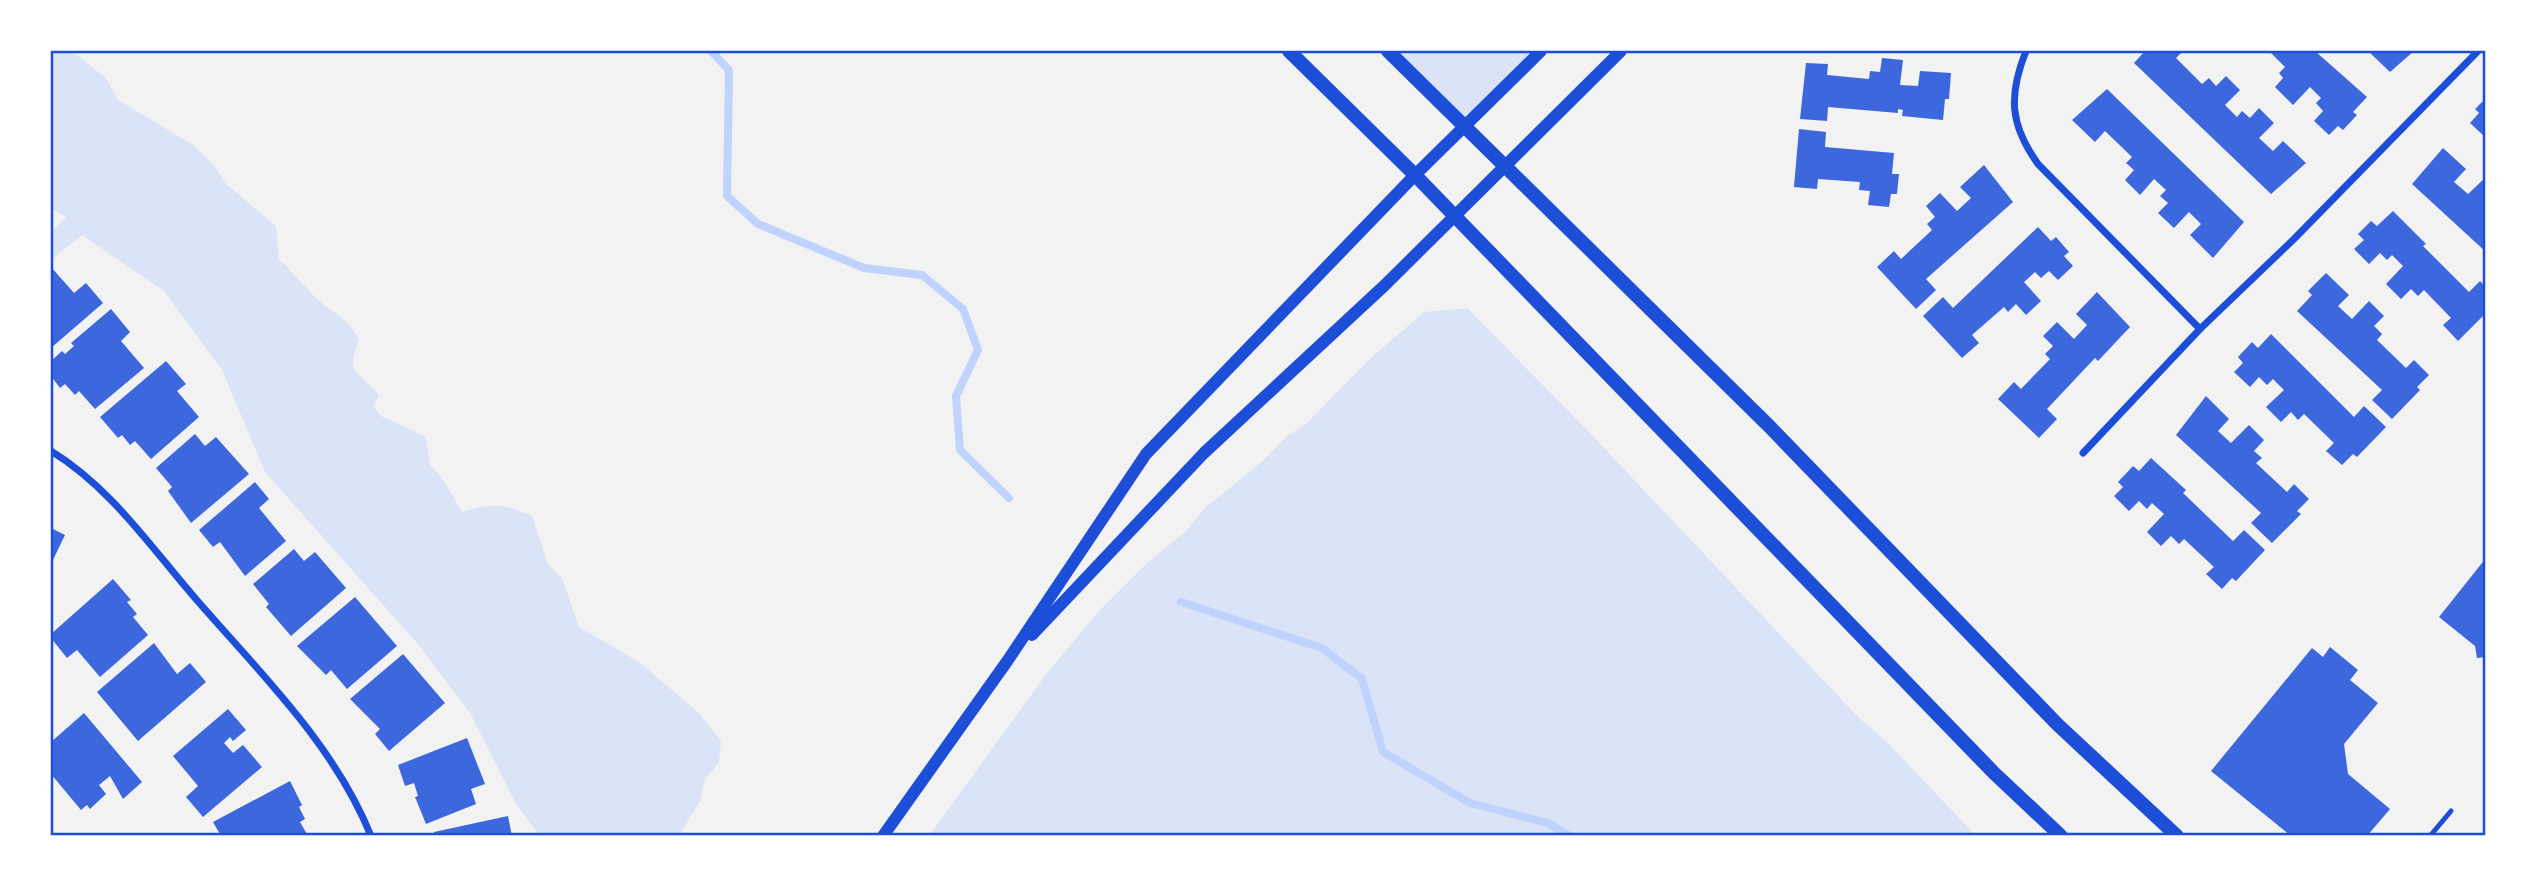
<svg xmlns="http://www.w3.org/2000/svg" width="2537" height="887" viewBox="0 0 2537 887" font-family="Spectral,serif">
<rect width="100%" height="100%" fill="#f2f2f2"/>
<g fill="#dbe4f7">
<path d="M 51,51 L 69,51 L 78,56 L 106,78 L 118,100 L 193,145 L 213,164 L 226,184 L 276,226 L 279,259 C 291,270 301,283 313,295 C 330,313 348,316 359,340 C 345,376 358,369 379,395 L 373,406 L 381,416 L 426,437 L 430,465 L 442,478 L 462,512 C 492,503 502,503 532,516 L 548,564 L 562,578 L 579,627 L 639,662 L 700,714 L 721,741 L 719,763 L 705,779 L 700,801 L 679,836 L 540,836 L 516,804 L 470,713 L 417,643 L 265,472 L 222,370 L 164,291 L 82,235 L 51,260 L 51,232 L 66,217 L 51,208 Z"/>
<path d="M 1388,51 L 1541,51 L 1465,129 Z"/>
<path d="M 1467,308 L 1588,431 L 1858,717 L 1888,743 L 1976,836 L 929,836 L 1047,673 L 1098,612 L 1147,563 L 1184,533 L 1205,508 L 1264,460 L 1287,436 L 1306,424 L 1372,357 L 1424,312 Z"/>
</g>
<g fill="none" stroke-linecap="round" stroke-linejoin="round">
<g stroke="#bfd3fe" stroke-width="8">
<path d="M 711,51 L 729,70 L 727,196 L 758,224 L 864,268 L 922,275 L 963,309 L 978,350 L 956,396 L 960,450 L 1009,498"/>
<path d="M 1181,602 L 1322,648 L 1362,679 L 1383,752 L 1470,803 L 1548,823 L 1570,836"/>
</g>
</g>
<g fill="#3d67dc">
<path d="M 2145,51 L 2183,51 L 2176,58 L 2202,84 L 2209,78 L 2216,86 L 2226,76 L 2240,90 L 2225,105 L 2237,117 L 2242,111 L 2250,118 L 2259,108 L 2274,123 L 2259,138 L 2273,151 L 2283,141 L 2306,163 L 2271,194 L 2134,63 Z"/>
<path d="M 2269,51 L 2315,51 L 2367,97 L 2353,112 L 2357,115 L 2343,130 L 2338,126 L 2329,135 L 2314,121 L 2323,111 L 2316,103 L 2321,98 L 2310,87 L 2293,105 L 2275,87 L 2283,78 L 2279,73 L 2285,67 Z"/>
<path d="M 2368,51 L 2414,51 L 2390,72 Z"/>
<path d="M 1882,58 L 1903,60 L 1900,85 L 1918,86 L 1920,71 L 1951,73 L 1949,99 L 1945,99 L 1943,120 L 1902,116 L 1903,110 L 1898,109 L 1898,113 L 1828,107 L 1827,121 L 1800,119 L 1806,63 L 1828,64 L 1827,75 L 1869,79 L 1870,71 L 1880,72 Z"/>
<path d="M 2107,89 L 2244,222 L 2213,258 L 2190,235 L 2201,224 L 2189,212 L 2174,228 L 2158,213 L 2168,203 L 2160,196 L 2166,190 L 2154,179 L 2140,195 L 2125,180 L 2134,170 L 2126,163 L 2132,157 L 2105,131 L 2095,142 L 2072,120 Z"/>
<path d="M 2486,98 L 2486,136 L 2485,137 L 2470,123 L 2479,113 L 2475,109 Z"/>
<path d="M 1799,129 L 1826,132 L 1825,147 L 1894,153 L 1892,174 L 1899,174 L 1897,194 L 1891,194 L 1889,207 L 1868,205 L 1870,191 L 1859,190 L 1860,182 L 1818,179 L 1817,189 L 1794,187 Z"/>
<path d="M 2443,148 L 2466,169 L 2454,182 L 2468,194 L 2486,177 L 2486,252 L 2412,184 Z"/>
<path d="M 1984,165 L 2013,202 L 1926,279 L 1936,290 L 1916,309 L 1877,267 L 1894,251 L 1901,259 L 1932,230 L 1927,224 L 1935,217 L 1926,206 L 1940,193 L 1957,211 L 1971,198 L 1960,187 Z"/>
<path d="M 2393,211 L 2426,244 L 2423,246 L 2469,292 L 2480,281 L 2486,287 L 2486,313 L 2458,341 L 2443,325 L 2451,318 L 2424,290 L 2418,296 L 2411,289 L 2401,299 L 2386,284 L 2403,266 L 2392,255 L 2387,260 L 2380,253 L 2369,264 L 2354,249 L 2364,240 L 2358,234 L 2371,221 L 2377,226 Z"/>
<path d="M 2038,227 L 2051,241 L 2056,237 L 2069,252 L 2064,256 L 2073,266 L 2058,280 L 2049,271 L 2041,278 L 2035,272 L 2024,282 L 2041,301 L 2026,315 L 2016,304 L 2008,312 L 2004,307 L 1972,335 L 1979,343 L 1962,358 L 1923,316 L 1943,297 L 1953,308 Z"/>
<path d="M 51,267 L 74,293 L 86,283 L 103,303 L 51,348 Z"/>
<path d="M 2326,273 L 2349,295 L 2338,306 L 2352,319 L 2369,301 L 2384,316 L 2374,326 L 2382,334 L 2377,340 L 2406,368 L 2414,360 L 2429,375 L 2417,387 L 2420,390 L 2392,419 L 2372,400 L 2382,390 L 2297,311 L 2312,295 L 2308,291 Z"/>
<path d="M 2097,292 L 2130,327 L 2098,361 L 2095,358 L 2047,409 L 2057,419 L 2039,438 L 1998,399 L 2014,382 L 2021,389 L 2050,359 L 2045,354 L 2053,346 L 2043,336 L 2057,322 L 2074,339 L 2087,325 L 2076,314 Z"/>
<path d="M 111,309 L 130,332 L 121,341 L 144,368 L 95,409 L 79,391 L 75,395 L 65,384 L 60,388 L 51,376 L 51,361 L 62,351 L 65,354 L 74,346 L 71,343 Z"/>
<path d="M 2271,334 L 2354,417 L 2364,406 L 2386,427 L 2357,457 L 2353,454 L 2342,465 L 2326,451 L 2334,443 L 2304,414 L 2298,420 L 2291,412 L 2281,422 L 2266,407 L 2284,390 L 2273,379 L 2267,385 L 2259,377 L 2250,387 L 2234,372 L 2243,363 L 2238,357 L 2252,342 L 2258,348 Z"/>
<path d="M 166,361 L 186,384 L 177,391 L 199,417 L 151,459 L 135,441 L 130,445 L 122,435 L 118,438 L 100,417 Z"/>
<path d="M 2206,396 L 2229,419 L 2218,431 L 2231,443 L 2249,425 L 2264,440 L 2254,451 L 2262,458 L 2256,463 L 2287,492 L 2294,484 L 2309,499 L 2297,511 L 2301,514 L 2272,543 L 2251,523 L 2261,513 L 2176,435 Z"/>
<path d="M 195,434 L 205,446 L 216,437 L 249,474 L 191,523 L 168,491 L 172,487 L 156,468 Z"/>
<path d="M 2151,458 L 2186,490 L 2183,493 L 2233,541 L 2244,530 L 2265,550 L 2236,581 L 2232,578 L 2222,589 L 2206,574 L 2214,567 L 2184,539 L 2179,544 L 2171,536 L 2161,546 L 2147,532 L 2164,514 L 2152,503 L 2147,509 L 2139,501 L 2129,511 L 2114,496 L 2123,487 L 2118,482 L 2133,466 L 2139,471 Z"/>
<path d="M 255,482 L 269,499 L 259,508 L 286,541 L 245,576 L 220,542 L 213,547 L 199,530 Z"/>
<path d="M 51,528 L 65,535 L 51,564 Z"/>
<path d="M 294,549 L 304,561 L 315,552 L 346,588 L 291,636 L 266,607 L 269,604 L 253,584 Z"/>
<path d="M 2486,558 L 2486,657 L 2477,658 L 2475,646 L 2439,617 Z"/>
<path d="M 113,579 L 131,600 L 127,602 L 137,614 L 133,617 L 148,635 L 100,677 L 77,650 L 67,658 L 51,638 L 51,634 Z"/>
<path d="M 355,597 L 397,646 L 347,689 L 331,670 L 326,675 L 297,646 Z"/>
<path d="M 154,643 L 177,674 L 190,663 L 206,682 L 138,741 L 97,692 Z"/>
<path d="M 2330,647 L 2358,670 L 2350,680 L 2378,703 L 2344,744 L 2348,774 L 2390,809 L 2367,836 L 2291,836 L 2211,771 L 2312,648 L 2323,657 Z"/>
<path d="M 403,654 L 445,703 L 389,751 L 375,734 L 380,729 L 350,699 Z"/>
<path d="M 228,709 L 246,730 L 233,741 L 230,737 L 224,743 L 233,753 L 243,745 L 262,767 L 203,817 L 186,797 L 198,786 L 173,756 Z"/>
<path d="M 84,713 L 142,782 L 123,799 L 110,776 L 99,785 L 106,794 L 90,809 L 87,805 L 81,810 L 51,774 L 51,742 Z"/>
<path d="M 467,738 L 485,784 L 471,789 L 476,804 L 426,824 L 415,797 L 418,796 L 414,783 L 405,786 L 398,765 Z"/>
<path d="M 290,781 L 302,805 L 299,807 L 305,819 L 300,822 L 308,836 L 221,836 L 213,822 Z"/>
<path d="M 508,816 L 512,836 L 435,836 L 434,832 Z"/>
</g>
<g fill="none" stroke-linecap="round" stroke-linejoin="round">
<path stroke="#1d4ed8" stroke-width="5" d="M 2430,836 L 2451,811"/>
<g stroke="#1d4ed8" stroke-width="7">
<path d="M 2026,51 C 2008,96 2010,125 2038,164 L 2200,329"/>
<path d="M 51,451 C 110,487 150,546 195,598 C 259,672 334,744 371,836"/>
<path d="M 2083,453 L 2200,329 L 2294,239 L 2478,51"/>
</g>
<g stroke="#1d4ed8" stroke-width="12">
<path d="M 1032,635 L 1204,453 L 1385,285 L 1621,51"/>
<path d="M 883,836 L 1008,660 L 1146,454 L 1415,175 L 1541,51"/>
</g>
<g stroke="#1d4ed8" stroke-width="14">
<path d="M 1289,51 L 1415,175 L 1994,773 L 2061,836"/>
<path d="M 1388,51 L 1769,426 L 2057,724 L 2177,836"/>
</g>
</g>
<rect width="2537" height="887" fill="none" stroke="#ffffff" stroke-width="105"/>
<rect x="52" y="52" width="2432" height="782" fill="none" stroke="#1d4ed8" stroke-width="2.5"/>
</svg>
